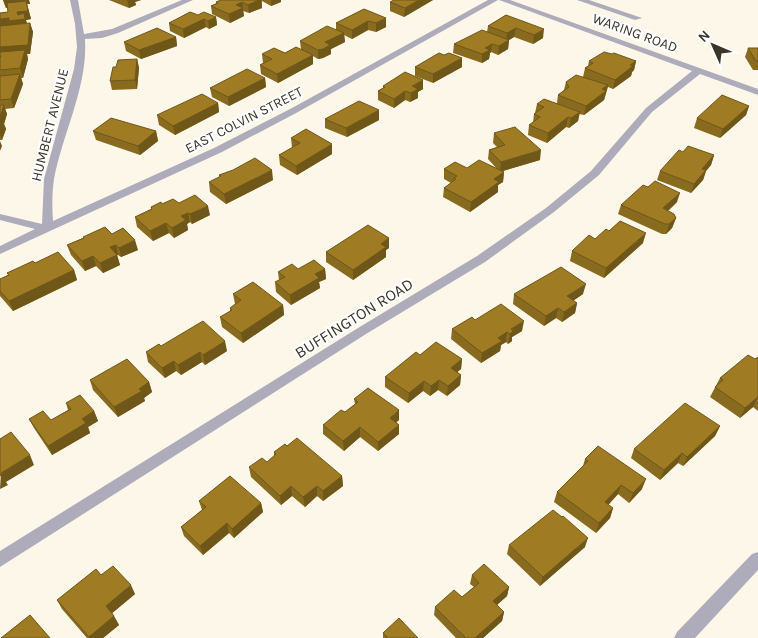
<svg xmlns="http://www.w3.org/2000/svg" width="758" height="638" viewBox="0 0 758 638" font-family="Karla,sans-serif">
<rect width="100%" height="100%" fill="#fdf7ea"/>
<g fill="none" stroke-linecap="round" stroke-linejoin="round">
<g fill="#aeacbb" fill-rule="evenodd">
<path d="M 70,0 L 78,0 L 84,34 L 112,29 L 182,0 L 193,0 L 118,33 L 102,38 L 85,39 C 88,87 63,132 54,179 C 52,193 52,207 53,221 L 214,148 L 292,108 L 488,0 L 498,0 L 298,112 L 222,152 L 0,254 L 0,246 L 35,229 L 0,220 L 0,214 L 42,224 L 44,179 L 74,69 L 77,47 L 75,24 Z"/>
<path d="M 499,0 L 510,0 L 758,89 L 758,95 L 700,74 L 652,112 L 599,175 L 554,212 L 485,262 L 366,334 L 0,567 L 0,551 L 358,328 L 477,256 L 546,208 L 591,171 L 646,108 L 692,71 Z"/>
<path d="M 577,0 L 589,0 L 642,18 L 635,20 Z"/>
<path d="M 758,552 L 758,570 L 695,638 L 674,638 L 677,632 L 752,554 Z"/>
</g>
</g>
<g fill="#896b1f">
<path d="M 3,0 L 29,0 L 30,4 L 27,4 L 31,19 L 26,20 L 27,24 L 30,23 L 33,32 L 30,54 L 27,54 L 28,59 L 23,78 L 21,78 L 23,84 L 14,108 L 5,109 L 7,114 L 4,124 L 6,129 L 2,140 L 0,140 L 0,13 L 8,12 L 7,7 L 6,8 Z"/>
<path d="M 109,0 L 141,0 L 135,2 L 136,5 L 129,8 Z"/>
<path d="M 221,0 L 281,0 L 281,2 L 271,6 L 262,1 L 262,8 L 249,13 L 243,11 L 244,16 L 230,23 L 212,14 L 211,6 L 217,3 L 216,2 Z"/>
<path d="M 433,0 L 404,17 L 390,11 L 390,2 Z"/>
<path d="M 364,9 L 386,27 L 376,32 L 368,30 L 352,39 L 344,35 L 345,42 L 331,49 L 331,54 L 323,58 L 318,59 L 313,56 L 313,64 L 278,83 L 261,74 L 260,65 L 263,63 L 262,54 L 285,53 L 301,49 L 300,41 L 336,30 L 336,23 Z"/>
<path d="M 198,15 L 216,17 L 217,25 L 209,29 L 206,27 L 184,38 L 170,31 L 169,23 Z"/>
<path d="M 506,15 L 543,38 L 533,44 L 514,37 L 509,40 L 508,49 L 498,55 L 491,52 L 490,53 L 489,59 L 482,63 L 453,53 L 454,44 L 487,32 L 488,26 Z"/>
<path d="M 176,37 L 177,46 L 141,59 L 126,51 L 124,42 Z"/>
<path d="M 748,48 L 758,48 L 758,70 L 753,70 L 745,57 Z"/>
<path d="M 612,54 L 636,61 L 634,70 L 632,72 L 631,76 L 613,89 L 608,87 L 604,100 L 584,115 L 579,114 L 578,121 L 569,128 L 566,127 L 547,143 L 528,135 L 529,125 L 533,123 L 534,114 L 535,113 L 537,104 L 557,103 L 558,95 L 564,90 L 566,82 L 583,77 L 585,68 L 588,66 L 589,61 Z"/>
<path d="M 462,58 L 462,67 L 433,83 L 415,76 L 415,67 Z"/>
<path d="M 137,59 L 139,68 L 137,89 L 112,90 L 110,81 L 116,67 Z"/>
<path d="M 265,78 L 266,87 L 229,106 L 212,97 L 210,88 Z"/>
<path d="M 383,86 L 423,89 L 418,92 L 418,98 L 410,102 L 405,100 L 394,108 L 378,100 L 378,91 L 383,88 Z"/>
<path d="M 218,103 L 219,112 L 175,135 L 159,125 L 157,115 Z"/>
<path d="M 749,106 L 746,115 L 720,138 L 694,128 L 697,118 Z"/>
<path d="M 325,119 L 379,120 L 347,137 L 325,128 Z"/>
<path d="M 93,131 L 156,131 L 158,141 L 140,155 L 96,140 Z"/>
<path d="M 494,133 L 540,160 L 502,171 L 504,172 L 503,182 L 498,185 L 498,192 L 470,212 L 443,197 L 444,188 L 451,183 L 444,179 L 444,169 L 497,169 L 488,159 L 489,150 L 497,147 L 493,143 Z"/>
<path d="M 291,138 L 332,154 L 297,175 L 280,165 L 279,155 L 292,148 Z"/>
<path d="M 683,152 L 714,155 L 711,165 L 706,171 L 703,180 L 691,193 L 657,180 L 660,171 Z"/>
<path d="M 219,175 L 273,180 L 226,204 L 210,192 L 209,182 L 220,177 Z"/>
<path d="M 677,202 L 668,211 L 676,218 L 672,228 L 666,234 L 662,234 L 618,214 L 621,205 Z"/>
<path d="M 179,203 L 210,215 L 192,224 L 190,222 L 187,224 L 188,230 L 174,238 L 169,233 L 153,241 L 137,227 L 135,217 L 151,209 L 151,207 L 162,204 Z"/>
<path d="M 112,234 L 138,250 L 121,257 L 118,255 L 117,255 L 120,265 L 103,273 L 96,266 L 85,271 L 71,255 L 67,245 L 83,238 L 83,237 Z"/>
<path d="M 389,238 L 389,248 L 386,250 L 386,257 L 353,280 L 326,262 L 326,252 Z"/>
<path d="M 595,239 L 643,243 L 604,278 L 570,261 L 572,251 Z"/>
<path d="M 35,263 L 74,270 L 77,280 L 13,311 L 0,296 L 0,279 L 8,275 L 7,273 Z"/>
<path d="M 298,269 L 325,269 L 326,279 L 319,282 L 320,288 L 291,305 L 276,292 L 275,282 L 279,280 L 278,272 Z"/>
<path d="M 233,294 L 283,305 L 284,315 L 243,343 L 222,327 L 220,317 L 230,312 L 230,308 L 235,304 Z"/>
<path d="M 514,294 L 583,294 L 573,301 L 577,303 L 575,313 L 562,322 L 556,318 L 544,326 L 513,304 Z"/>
<path d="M 475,320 L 522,331 L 512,337 L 512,341 L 508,344 L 506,342 L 501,345 L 500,351 L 481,363 L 451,339 L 452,329 Z"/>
<path d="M 161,346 L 227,351 L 205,365 L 202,362 L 181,375 L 176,371 L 165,378 L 148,362 L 146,352 Z"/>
<path d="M 420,355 L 462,359 L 461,369 L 457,372 L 461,375 L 460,385 L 447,396 L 438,390 L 430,396 L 423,391 L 408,403 L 385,387 L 385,377 Z"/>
<path d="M 758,357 L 758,411 L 753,407 L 740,418 L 710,397 L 720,378 L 755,359 Z"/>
<path d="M 90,380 L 149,382 L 152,392 L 144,398 L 145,401 L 118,417 L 93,390 Z"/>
<path d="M 354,399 L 399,420 L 396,422 L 399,425 L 399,434 L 378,451 L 360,437 L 344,451 L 323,434 L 323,425 L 345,412 L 355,404 Z"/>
<path d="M 66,403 L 94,411 L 98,421 L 88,427 L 90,433 L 52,455 L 34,428 L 29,419 L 51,420 L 68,410 Z"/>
<path d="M 720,426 L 715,436 L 683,466 L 678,463 L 660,480 L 631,458 L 634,449 Z"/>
<path d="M 287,446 L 342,476 L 343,486 L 323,501 L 317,496 L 305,507 L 292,496 L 281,505 L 251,477 L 249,467 L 267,462 L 274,456 L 274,452 Z"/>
<path d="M 585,459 L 642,489 L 629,503 L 618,494 L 608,505 L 613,508 L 610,518 L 596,533 L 554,502 L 557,492 L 583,466 Z"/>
<path d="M 199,501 L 261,503 L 263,512 L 234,538 L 229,533 L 203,555 L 184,536 L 181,527 L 202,510 Z"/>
<path d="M 509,545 L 585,547 L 540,586 L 507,554 Z"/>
<path d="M 101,575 L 135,594 L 112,613 L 119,625 L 103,638 L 87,638 L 62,609 L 57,600 Z"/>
<path d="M 472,575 L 509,587 L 507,596 L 497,605 L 504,612 L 502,621 L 483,638 L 456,638 L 434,615 L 435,607 L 462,597 L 474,587 L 470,584 Z"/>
<path d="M 383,633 L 418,638 L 383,638 Z"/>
</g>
<g fill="#6f5719">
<path d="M 3,0 L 29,0 L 30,4 L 27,4 L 31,19 L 26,20 L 28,28 L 0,28 L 0,19 L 9,18 L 27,4 L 6,8 Z"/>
<path d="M 127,0 L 141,0 L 135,2 L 136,5 L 129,8 Z"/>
<path d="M 259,0 L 261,0 L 262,8 L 249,13 L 248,5 Z"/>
<path d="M 271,0 L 281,0 L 281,2 L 271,6 Z"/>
<path d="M 419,0 L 433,0 L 404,17 L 405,8 Z"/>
<path d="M 242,2 L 244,16 L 230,23 L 229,14 L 236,5 Z"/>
<path d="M 216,17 L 217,25 L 209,29 L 208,21 Z"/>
<path d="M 386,18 L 386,27 L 376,32 L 376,23 Z"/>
<path d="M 204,19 L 206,27 L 184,38 L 183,29 Z"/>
<path d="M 368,21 L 368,30 L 352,39 L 352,30 Z"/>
<path d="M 30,23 L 33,32 L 30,54 L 27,54 L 28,59 L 23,78 L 20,68 L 0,56 L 0,47 Z"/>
<path d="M 516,28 L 514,37 L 506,42 L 507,33 Z"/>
<path d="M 544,29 L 543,38 L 533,44 L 534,35 Z"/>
<path d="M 344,33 L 345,42 L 331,49 L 331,54 L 323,58 L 318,59 L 318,50 L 325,42 Z"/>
<path d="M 176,37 L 177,46 L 141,59 L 139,50 Z"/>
<path d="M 509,40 L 508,49 L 498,55 L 499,46 Z"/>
<path d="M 492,44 L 491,52 L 490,53 L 489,59 L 482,63 L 482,54 L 485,48 Z"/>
<path d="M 313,55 L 313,64 L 278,83 L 277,74 Z"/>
<path d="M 462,58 L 462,67 L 433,83 L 433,74 Z"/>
<path d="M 137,59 L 139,68 L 137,89 L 135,80 Z"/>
<path d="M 636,61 L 634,70 L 632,72 L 631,76 L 613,89 L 615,80 Z"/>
<path d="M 20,74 L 23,84 L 14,108 L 11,99 Z"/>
<path d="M 265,78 L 266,87 L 229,106 L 228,97 Z"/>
<path d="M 423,80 L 423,89 L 418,92 L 418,98 L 410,102 L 412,86 Z"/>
<path d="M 608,85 L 604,100 L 584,115 L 586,106 L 602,89 Z"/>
<path d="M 405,91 L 405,100 L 394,108 L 394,99 Z"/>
<path d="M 218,103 L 219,112 L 175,135 L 173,126 Z"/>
<path d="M 4,105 L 7,114 L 4,124 L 6,129 L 2,140 L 0,135 L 0,117 Z"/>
<path d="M 749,106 L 746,115 L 720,138 L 723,129 Z"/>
<path d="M 379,110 L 379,120 L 347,137 L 346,128 Z"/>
<path d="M 580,112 L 578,121 L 569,128 L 571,118 Z"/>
<path d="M 568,117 L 566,127 L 547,143 L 548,133 Z"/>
<path d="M 156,131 L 158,141 L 140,155 L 138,146 Z"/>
<path d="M 0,141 L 2,146 L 0,151 Z"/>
<path d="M 332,144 L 332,154 L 297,175 L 296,166 Z"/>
<path d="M 541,150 L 540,160 L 500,172 L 501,162 Z"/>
<path d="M 714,155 L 711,165 L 706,171 L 703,180 L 691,193 L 694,184 L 702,169 Z"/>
<path d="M 272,170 L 273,180 L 226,204 L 224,194 Z"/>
<path d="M 504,172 L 503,182 L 498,185 L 498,192 L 470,212 L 471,202 L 494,179 Z"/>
<path d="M 680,193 L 677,202 L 660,218 L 663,208 Z"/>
<path d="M 208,206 L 210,215 L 192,224 L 190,214 Z"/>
<path d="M 188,213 L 190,222 L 187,224 L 188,230 L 174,238 L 172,228 L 181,216 Z"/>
<path d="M 676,218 L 672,228 L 666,234 L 669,224 Z"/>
<path d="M 166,223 L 169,233 L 153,241 L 150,231 Z"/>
<path d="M 646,233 L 643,243 L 604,278 L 606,268 Z"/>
<path d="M 389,238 L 389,248 L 386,250 L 386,257 L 353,280 L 353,270 L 381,244 Z"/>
<path d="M 135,240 L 138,250 L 121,257 L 119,248 Z"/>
<path d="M 116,245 L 118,255 L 113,257 L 110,247 Z"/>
<path d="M 117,255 L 120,265 L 103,273 L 100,263 Z"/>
<path d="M 93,256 L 96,266 L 85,271 L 82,261 Z"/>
<path d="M 325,269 L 326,279 L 319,282 L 320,288 L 291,305 L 290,295 L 315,274 Z"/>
<path d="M 74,270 L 77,280 L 13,311 L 9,301 Z"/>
<path d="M 586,284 L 583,294 L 565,306 L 567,296 Z"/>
<path d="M 577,303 L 575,313 L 562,322 L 564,312 Z"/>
<path d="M 283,305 L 284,315 L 243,343 L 241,333 Z"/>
<path d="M 558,308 L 556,318 L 544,326 L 546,316 Z"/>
<path d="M 524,321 L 522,331 L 512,337 L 512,341 L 508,344 L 511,329 Z"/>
<path d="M 507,332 L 506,342 L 501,345 L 500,351 L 481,363 L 482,353 L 498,338 Z"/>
<path d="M 225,341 L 227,351 L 205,365 L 203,355 Z"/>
<path d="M 200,352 L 202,362 L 181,375 L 178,365 Z"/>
<path d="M 462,359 L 461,369 L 450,378 L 451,368 Z"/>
<path d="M 174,361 L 176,371 L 165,378 L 162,368 Z"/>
<path d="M 461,375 L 460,385 L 447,396 L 448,386 Z"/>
<path d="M 439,380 L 438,390 L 430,396 L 431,386 Z"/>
<path d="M 424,381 L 423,391 L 408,403 L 409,393 Z"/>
<path d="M 149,382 L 152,392 L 144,398 L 145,401 L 118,417 L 114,407 L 139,389 Z"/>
<path d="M 758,397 L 753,407 L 740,418 L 745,408 Z"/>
<path d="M 399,410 L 399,420 L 390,428 L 390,418 Z"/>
<path d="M 94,411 L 98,421 L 88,427 L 90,433 L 52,455 L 48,446 L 82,419 Z"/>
<path d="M 399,425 L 399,434 L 378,451 L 378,442 Z"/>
<path d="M 720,426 L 715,436 L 683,466 L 687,457 Z"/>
<path d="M 360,427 L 360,437 L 344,451 L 343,441 Z"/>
<path d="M 682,453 L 678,463 L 660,480 L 664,470 Z"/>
<path d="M 30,455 L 34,465 L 6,482 L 8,485 L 0,489 L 1,473 Z"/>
<path d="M 342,476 L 343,486 L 323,501 L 323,491 Z"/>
<path d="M 646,479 L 642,489 L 629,503 L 633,493 Z"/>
<path d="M 621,485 L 618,494 L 602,512 L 605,502 Z"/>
<path d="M 291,486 L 292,496 L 281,505 L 280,496 Z"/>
<path d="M 317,486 L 317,496 L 305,507 L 303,497 Z"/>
<path d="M 261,503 L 263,512 L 234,538 L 232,529 Z"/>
<path d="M 613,508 L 610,518 L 596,533 L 599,523 Z"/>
<path d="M 227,523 L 229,533 L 203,555 L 200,546 Z"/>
<path d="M 588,538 L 585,547 L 540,586 L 543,577 Z"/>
<path d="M 131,585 L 135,594 L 110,615 L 106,606 Z"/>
<path d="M 509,587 L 507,596 L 491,610 L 493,601 Z"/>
<path d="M 504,612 L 502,621 L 483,638 L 475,638 Z"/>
<path d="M 114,616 L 119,625 L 103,638 L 90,638 L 89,637 Z"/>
</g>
<g fill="#9f7c24" stroke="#6f5719">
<path d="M 221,0 L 259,0 L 248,5 L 242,2 L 236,5 L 243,8 L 229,14 L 211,6 L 218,3 L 216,2 Z"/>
<path d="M 394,0 L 419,0 L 405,8 L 390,2 Z"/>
<path d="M 26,1 L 28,11 L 17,12 L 18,15 L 24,13 L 25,19 L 9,21 L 9,18 L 0,19 L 0,13 L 8,12 L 7,3 Z"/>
<path d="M 364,9 L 386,18 L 376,23 L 368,21 L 352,30 L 336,23 Z"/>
<path d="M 190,12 L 198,15 L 204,12 L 216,17 L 208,21 L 204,19 L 183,29 L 169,23 Z"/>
<path d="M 506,15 L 544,29 L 534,35 L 516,28 L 507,33 L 488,26 Z"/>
<path d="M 30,23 L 28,45 L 0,47 L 0,26 Z"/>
<path d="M 327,26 L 344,33 L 325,42 L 330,45 L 323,49 L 318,50 L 300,41 Z"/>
<path d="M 157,28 L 176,37 L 139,50 L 124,42 Z"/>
<path d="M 482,30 L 509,40 L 499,46 L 492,44 L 485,48 L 490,50 L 482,54 L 454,44 Z"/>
<path d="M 296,47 L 313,55 L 277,74 L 260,65 L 272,59 L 262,54 L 274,48 L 285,53 Z"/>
<path d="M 748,48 L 758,48 L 758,61 L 756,61 Z"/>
<path d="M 25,50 L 20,68 L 0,70 L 0,58 L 1,56 L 0,56 L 0,52 Z"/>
<path d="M 604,52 L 612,54 L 614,53 L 636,61 L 630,65 L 633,66 L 615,80 L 585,68 L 593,63 L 589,61 Z"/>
<path d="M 439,53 L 444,55 L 449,53 L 462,58 L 433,74 L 415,67 Z"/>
<path d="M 137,59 L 135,80 L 110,81 L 113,67 L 116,67 L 118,60 Z"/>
<path d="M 247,69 L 265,78 L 228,97 L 210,88 Z"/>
<path d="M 405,72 L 423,80 L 412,86 L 418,89 L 411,93 L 405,91 L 394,99 L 378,91 L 385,87 L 383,86 Z"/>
<path d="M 20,74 L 11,99 L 0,100 L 0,76 Z"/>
<path d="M 576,75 L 608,85 L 602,89 L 606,91 L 586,106 L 558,95 L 569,87 L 566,82 Z"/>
<path d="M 202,94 L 218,103 L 173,126 L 157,115 Z"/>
<path d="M 722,95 L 749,106 L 723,129 L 697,118 Z"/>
<path d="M 544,99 L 580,112 L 571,118 L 568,117 L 548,133 L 529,125 L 540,117 L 534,114 L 544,107 L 537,104 Z"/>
<path d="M 359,101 L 379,110 L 346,128 L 325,119 Z"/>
<path d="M 0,105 L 4,105 L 0,117 Z"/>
<path d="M 111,118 L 156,131 L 138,146 L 93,131 Z"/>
<path d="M 515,127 L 541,150 L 501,162 L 489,150 L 505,145 L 494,133 Z"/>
<path d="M 306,129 L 332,144 L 296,166 L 279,155 L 300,143 L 291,138 Z"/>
<path d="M 688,146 L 714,155 L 702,169 L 706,170 L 694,184 L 660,171 L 679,150 L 683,152 Z"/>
<path d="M 255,158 L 272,170 L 224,194 L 209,182 L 221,176 L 219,175 L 233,170 Z"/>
<path d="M 479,160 L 504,172 L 494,179 L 499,182 L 471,202 L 444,188 L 456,179 L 454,178 L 457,176 L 444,169 L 455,162 L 467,168 Z"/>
<path d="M 655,181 L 680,193 L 663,208 L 674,214 L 676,218 L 669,224 L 665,224 L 621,205 L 643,185 L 648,187 Z"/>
<path d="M 195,195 L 208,206 L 190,214 L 188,213 L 181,216 L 186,220 L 172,228 L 166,223 L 150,231 L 135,217 L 152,209 L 151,207 L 161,202 L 162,204 L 173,199 L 179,203 Z"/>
<path d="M 620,221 L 646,233 L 606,268 L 572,251 L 589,235 L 595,239 L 606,229 L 609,231 Z"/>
<path d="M 368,225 L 389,238 L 381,244 L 386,247 L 353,270 L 326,252 Z"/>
<path d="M 105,227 L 112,234 L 123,228 L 135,240 L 119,248 L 116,245 L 110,247 L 117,255 L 100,263 L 93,256 L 82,261 L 67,245 L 84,238 L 83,237 Z"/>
<path d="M 58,252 L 74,270 L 9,301 L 0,291 L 0,279 L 9,275 L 7,273 L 33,261 L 35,263 Z"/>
<path d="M 314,260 L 325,269 L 315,274 L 319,278 L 290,295 L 275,282 L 285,277 L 278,272 L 292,264 L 298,269 Z"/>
<path d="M 561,267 L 586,284 L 567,296 L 577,303 L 564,312 L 558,308 L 546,316 L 514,294 Z"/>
<path d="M 253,282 L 283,305 L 241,333 L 220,317 L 232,310 L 230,308 L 241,300 L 233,294 Z"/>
<path d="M 501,304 L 524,321 L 511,329 L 513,331 L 510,334 L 507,332 L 498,338 L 502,341 L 482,353 L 452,329 L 472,317 L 475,320 Z"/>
<path d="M 203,321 L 225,341 L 203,355 L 200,352 L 178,365 L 174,361 L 162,368 L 146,352 L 159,344 L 161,346 Z"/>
<path d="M 436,342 L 462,359 L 451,368 L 461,375 L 448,386 L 439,380 L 431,386 L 424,381 L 409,393 L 385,377 L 416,352 L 420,355 Z"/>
<path d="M 748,355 L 755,359 L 758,357 L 758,397 L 745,408 L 715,387 L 723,380 L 720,378 Z"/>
<path d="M 127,359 L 149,382 L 139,389 L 142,391 L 114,407 L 90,380 Z"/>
<path d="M 368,388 L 399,410 L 390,418 L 399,425 L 378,442 L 360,427 L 343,441 L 323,425 L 341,410 L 345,412 L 358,402 L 354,399 Z"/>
<path d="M 80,395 L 94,411 L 82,419 L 86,423 L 48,446 L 29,419 L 43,411 L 51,420 L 71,409 L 66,403 Z"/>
<path d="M 685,403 L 720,426 L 687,457 L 682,453 L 664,470 L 634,449 Z"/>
<path d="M 11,432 L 30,455 L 1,473 L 2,475 L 0,476 L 0,439 Z"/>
<path d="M 297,438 L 342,476 L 323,491 L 317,486 L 303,497 L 291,486 L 280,496 L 249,467 L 262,458 L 267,462 L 276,454 L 274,452 L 285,444 L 287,446 Z"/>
<path d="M 598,446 L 646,479 L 633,493 L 621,485 L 605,502 L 613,508 L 599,523 L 557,492 L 588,461 L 585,459 Z"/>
<path d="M 230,476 L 261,503 L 232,529 L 227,523 L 200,546 L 181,527 L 206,507 L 199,501 Z"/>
<path d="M 553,510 L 562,517 L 563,516 L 588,538 L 543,577 L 509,545 Z"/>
<path d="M 484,564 L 509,587 L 493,601 L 504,612 L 475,638 L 466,638 L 435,607 L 454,590 L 462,597 L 479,583 L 472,575 Z"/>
<path d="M 113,566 L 131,585 L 106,606 L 114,616 L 89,637 L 57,600 L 96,569 L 101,575 Z"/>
<path d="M 30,615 L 50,638 L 1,638 Z"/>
<path d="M 399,618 L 418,638 L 388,638 L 383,633 Z"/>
</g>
<g text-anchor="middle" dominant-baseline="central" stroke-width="4.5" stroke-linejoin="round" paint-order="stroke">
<g font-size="14" fill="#3b3528" stroke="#fff">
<text transform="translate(635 33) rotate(20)">WARING ROAD</text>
<text transform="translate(244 120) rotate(-27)">EAST COLVIN STREET</text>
<text transform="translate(50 125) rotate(-76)">HUMBERT AVENUE</text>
</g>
<g font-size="16" fill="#3b3528" stroke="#fff">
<text transform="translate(354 318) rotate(-32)">BUFFINGTON ROAD</text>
</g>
</g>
<g transform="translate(713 45) rotate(315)" stroke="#ffffff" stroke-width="4" paint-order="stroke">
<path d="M0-4L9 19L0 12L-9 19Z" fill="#3b3528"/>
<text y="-8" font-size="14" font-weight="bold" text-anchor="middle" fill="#3b3528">N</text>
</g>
</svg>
